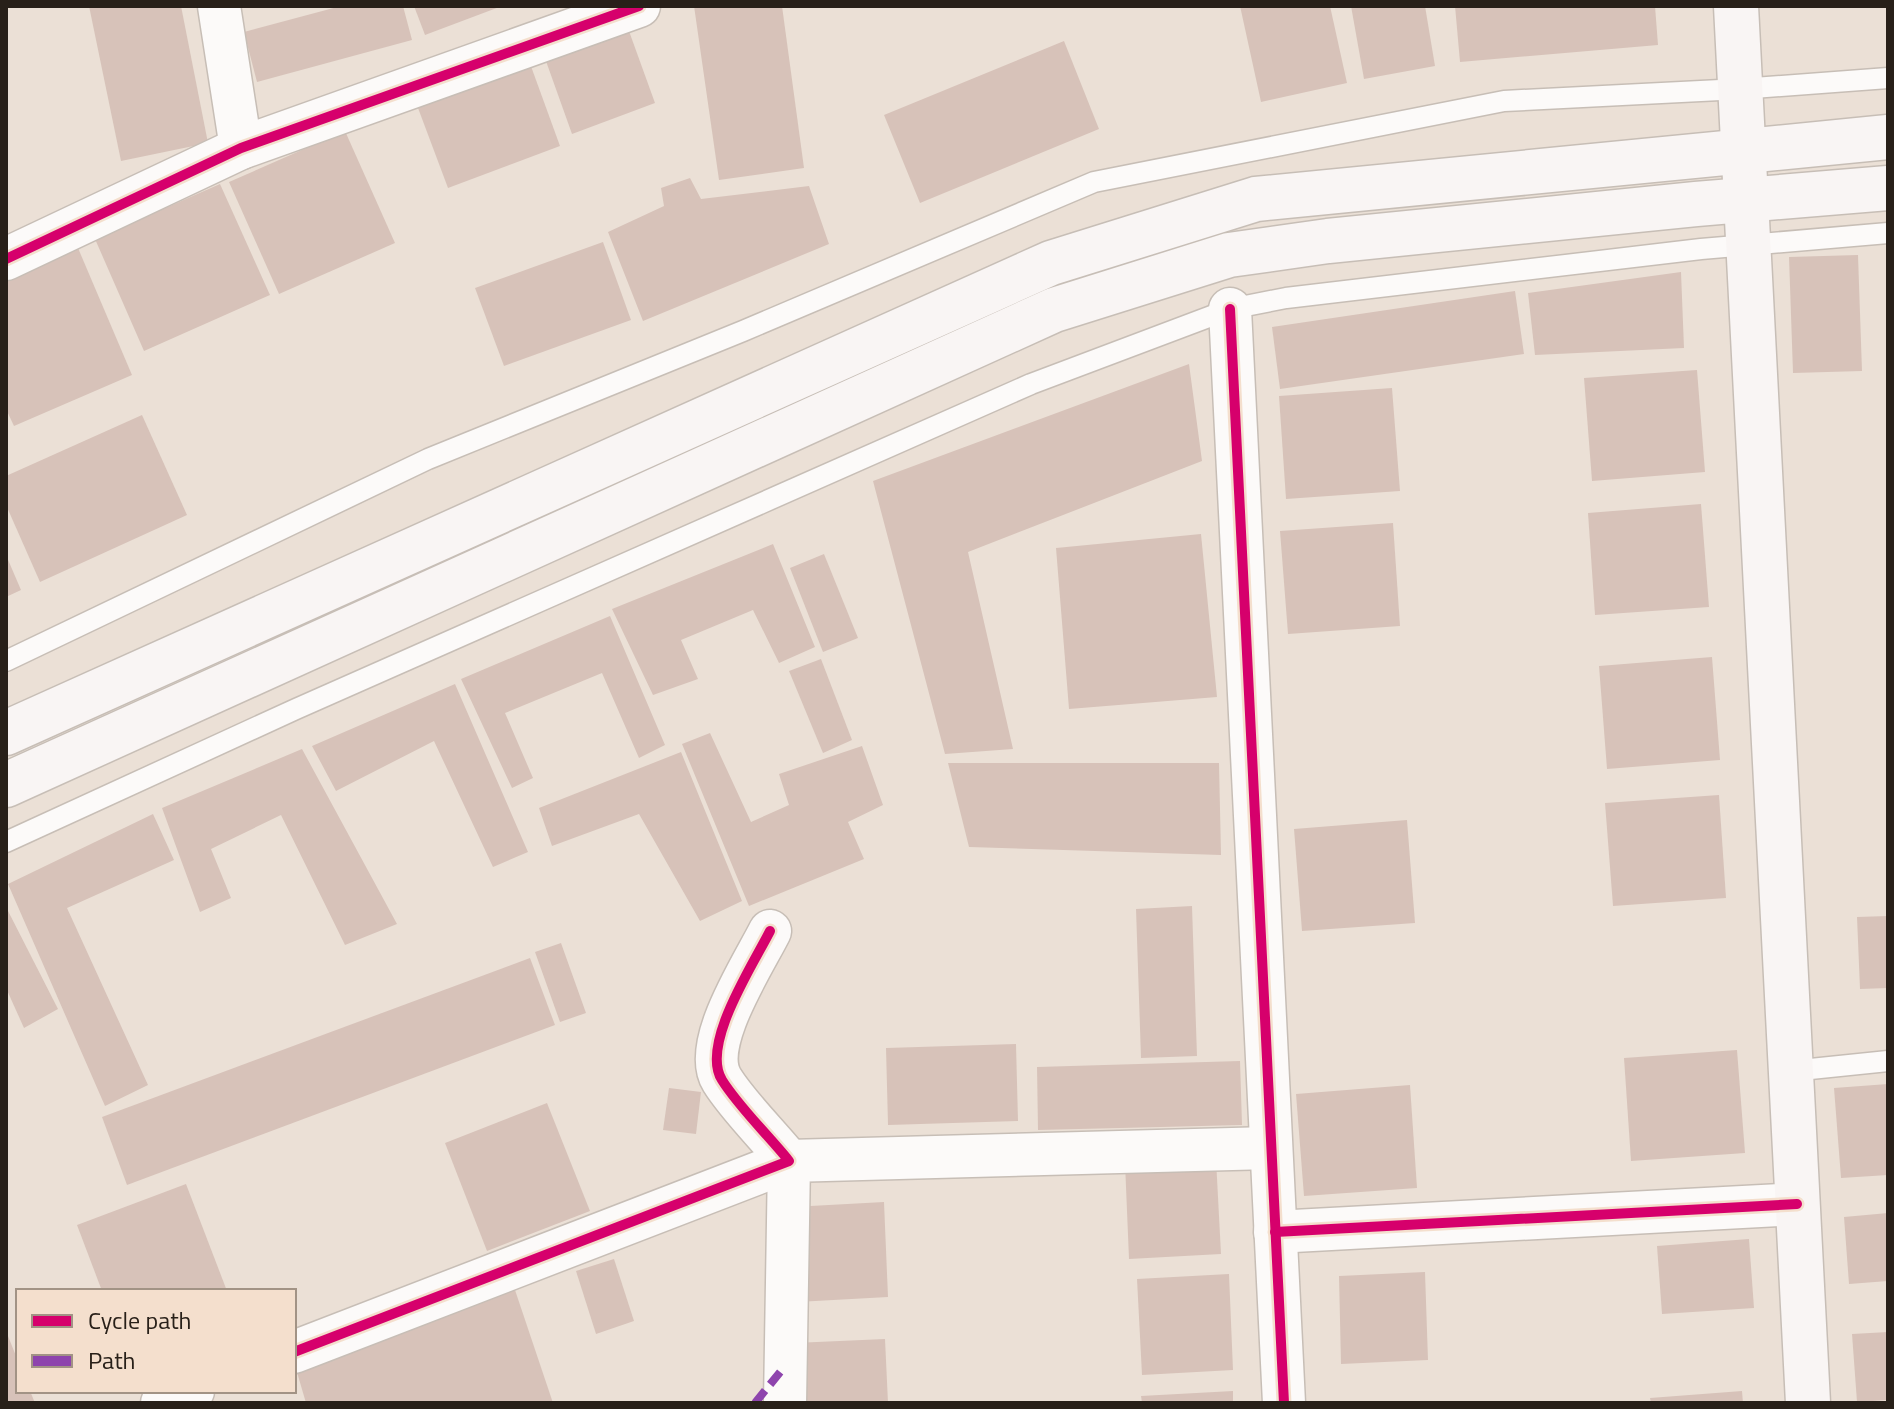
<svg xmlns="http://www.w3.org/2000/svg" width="1894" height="1409" viewBox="0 0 1894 1409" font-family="'Titillium Web',sans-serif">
<rect width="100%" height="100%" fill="#ebe0d6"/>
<g fill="#d7c2b9">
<path d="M 89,6 L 181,6 L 208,143 L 121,161 Z"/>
<path d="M 341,6 L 403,6 L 412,40 L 257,82 L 244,32 Z"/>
<path d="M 414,6 L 502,6 L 425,35 Z"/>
<path d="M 694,6 L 782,6 L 804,168 L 719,180 Z"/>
<path d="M 1240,6 L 1330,6 L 1347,83 L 1261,102 Z"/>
<path d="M 1351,6 L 1425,6 L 1435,66 L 1364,79 Z"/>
<path d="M 1455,6 L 1655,6 L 1658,45 L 1460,62 Z"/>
<path d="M 625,20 L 655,103 L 572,134 L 542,50 Z"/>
<path d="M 1064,41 L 1099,129 L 920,203 L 884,115 Z"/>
<path d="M 528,58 L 560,146 L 448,188 L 415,100 Z"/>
<path d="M 345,131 L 395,243 L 279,294 L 229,182 Z"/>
<path d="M 690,178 L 701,199 L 809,186 L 829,244 L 643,321 L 608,232 L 664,206 L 661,188 Z"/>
<path d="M 220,184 L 270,295 L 144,351 L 95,239 Z"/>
<path d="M 603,242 L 631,320 L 504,366 L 475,288 Z"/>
<path d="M 78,248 L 132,375 L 14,426 L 6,409 L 6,279 Z"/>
<path d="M 1858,255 L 1862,371 L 1793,373 L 1789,257 Z"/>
<path d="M 1681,272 L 1684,348 L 1535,355 L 1528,293 Z"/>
<path d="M 1515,291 L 1524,354 L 1280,389 L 1272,327 Z"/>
<path d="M 1189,364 L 1202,461 L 968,552 L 1013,749 L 945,754 L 873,481 Z"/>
<path d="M 1697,370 L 1705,472 L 1592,481 L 1584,378 Z"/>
<path d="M 1392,388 L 1400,491 L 1286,499 L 1279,396 Z"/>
<path d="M 142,415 L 187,515 L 40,582 L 6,505 L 6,476 Z"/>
<path d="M 1701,504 L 1709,607 L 1595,615 L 1588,513 Z"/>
<path d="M 1393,523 L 1400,626 L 1288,634 L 1280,531 Z"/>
<path d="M 1201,534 L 1217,697 L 1069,709 L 1056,548 Z"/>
<path d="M 773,544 L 815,647 L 779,663 L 753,610 L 681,640 L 698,679 L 653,695 L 612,609 Z"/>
<path d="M 824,554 L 858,638 L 823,652 L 790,568 Z"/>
<path d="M 6,555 L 21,590 L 6,597 Z"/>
<path d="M 610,616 L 665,745 L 639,758 L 602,673 L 505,713 L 533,778 L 512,788 L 461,679 Z"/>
<path d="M 1712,657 L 1720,760 L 1607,769 L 1599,666 Z"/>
<path d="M 821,659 L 852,740 L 823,753 L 789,671 Z"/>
<path d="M 455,684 L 528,852 L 493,867 L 434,741 L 336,791 L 312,746 Z"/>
<path d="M 710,733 L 751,822 L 789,805 L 779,774 L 862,746 L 883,805 L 848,822 L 864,859 L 749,906 L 682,744 Z"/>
<path d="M 302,749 L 397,924 L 345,945 L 281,815 L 211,849 L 231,898 L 200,912 L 162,808 Z"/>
<path d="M 681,752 L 742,901 L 700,921 L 639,814 L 552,846 L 539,808 Z"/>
<path d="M 948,763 L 1219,763 L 1221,855 L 969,847 Z"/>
<path d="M 1719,795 L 1726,898 L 1613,906 L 1605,803 Z"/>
<path d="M 153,814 L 174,860 L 67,908 L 148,1085 L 105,1106 L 8,884 Z"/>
<path d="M 1407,820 L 1415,923 L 1302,931 L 1294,829 Z"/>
<path d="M 1192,906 L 1197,1056 L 1141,1058 L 1136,909 Z"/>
<path d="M 6,907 L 58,1009 L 24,1028 L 6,988 Z"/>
<path d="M 1888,916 L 1888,988 L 1860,989 L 1857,917 Z"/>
<path d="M 561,943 L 586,1013 L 560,1022 L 535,952 Z"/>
<path d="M 530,958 L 555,1025 L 127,1185 L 102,1117 Z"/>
<path d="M 1016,1044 L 1018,1121 L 888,1125 L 886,1048 Z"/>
<path d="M 1737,1050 L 1745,1153 L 1631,1161 L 1624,1058 Z"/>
<path d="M 1240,1061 L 1242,1125 L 1038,1130 L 1037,1067 Z"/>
<path d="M 1888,1084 L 1888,1175 L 1841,1178 L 1834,1088 Z"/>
<path d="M 1410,1085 L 1417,1188 L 1304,1196 L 1296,1094 Z"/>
<path d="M 669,1088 L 701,1092 L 696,1134 L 663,1130 Z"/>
<path d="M 547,1103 L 590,1211 L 487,1251 L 445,1143 Z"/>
<path d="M 1216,1159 L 1221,1254 L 1129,1259 L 1125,1163 Z"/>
<path d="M 186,1184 L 227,1291 L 102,1291 L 77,1225 Z"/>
<path d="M 884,1202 L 888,1297 L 797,1302 L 792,1207 Z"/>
<path d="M 1888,1213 L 1888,1281 L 1849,1284 L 1844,1217 Z"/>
<path d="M 1749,1239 L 1754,1308 L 1662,1314 L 1657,1246 Z"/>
<path d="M 614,1259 L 634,1321 L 596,1334 L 576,1271 Z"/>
<path d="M 1425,1272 L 1428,1360 L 1341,1364 L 1339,1276 Z"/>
<path d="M 1229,1274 L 1233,1370 L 1142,1375 L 1137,1279 Z"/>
<path d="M 515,1290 L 553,1403 L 306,1403 L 294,1362 Z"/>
<path d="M 6,1331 L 18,1361 L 18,1391 L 30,1391 L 35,1403 L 6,1403 Z"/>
<path d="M 1888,1332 L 1888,1400 L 1857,1402 L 1852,1334 Z"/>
<path d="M 885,1339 L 888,1403 L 797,1403 L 794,1343 Z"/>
<path d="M 1233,1391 L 1233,1403 L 1142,1403 L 1141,1396 Z"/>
<path d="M 1742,1391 L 1743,1403 L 1651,1403 L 1650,1398 Z"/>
</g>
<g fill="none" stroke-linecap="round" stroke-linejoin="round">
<g stroke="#c7beb6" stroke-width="23">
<g id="service">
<path d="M 6,661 L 428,459 L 743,331 L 1094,182 L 1504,101 L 1740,89 L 1888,78"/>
<path d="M 6,842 L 296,709 L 1031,384 L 1230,309 L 1286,298 L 1701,249 L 1888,233"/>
<path d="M 1791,1071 L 1888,1061"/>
</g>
</g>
<g stroke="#c7beb6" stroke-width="45">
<g id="minor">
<path d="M 219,6 L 241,148"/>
<path d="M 6,259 L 241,148 L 639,6"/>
<path d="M 1230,309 L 1284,1403"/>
<path d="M 1275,1232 L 1797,1204"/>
<path d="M 294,1352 L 789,1161 C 769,1136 738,1106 722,1080 C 700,1045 753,965 770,931"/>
<path d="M 162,1403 L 193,1391"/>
<path d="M 785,1403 L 789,1161 L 1270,1148"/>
</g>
</g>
<g stroke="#c7beb6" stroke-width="47">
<g id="secondary">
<path d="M 1736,6 L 1808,1403"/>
<path d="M 6,733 L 1051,263 L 1256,199 L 1888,137"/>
<path d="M 6,785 L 1054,310 L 1229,255 L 1328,241 L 1696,204 L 1888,188"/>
</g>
</g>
<use href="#service" stroke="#fcfaf9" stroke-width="20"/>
<use href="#minor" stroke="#fcfaf9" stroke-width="42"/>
<use href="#secondary" stroke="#f9f5f4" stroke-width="44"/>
<path stroke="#8e44ad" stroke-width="8" stroke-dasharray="16 8" stroke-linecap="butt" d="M 755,1403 L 785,1366"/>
<g stroke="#f4dfcd" stroke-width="15">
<g id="cycleway">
<path d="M 6,259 L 241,148 L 639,6"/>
<path d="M 1230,309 L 1284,1403"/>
<path d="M 1275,1232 L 1797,1204"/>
<path d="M 294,1352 L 789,1161 C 769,1136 738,1106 722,1080 C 700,1045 753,965 770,931"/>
</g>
</g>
<use href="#cycleway" stroke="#d6006c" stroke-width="10"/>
</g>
<rect width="1894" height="1409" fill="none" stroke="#282019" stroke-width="16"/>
<rect x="16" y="1289" width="280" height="104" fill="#f4dfcd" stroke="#a29385" stroke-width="2"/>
<rect x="32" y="1315" width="40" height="12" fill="#d6006c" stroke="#a29385" stroke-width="2"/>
<text x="88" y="1329" font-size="24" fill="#282019">Cycle path</text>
<rect x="32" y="1355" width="40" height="12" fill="#8e44ad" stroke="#a29385" stroke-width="2"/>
<text x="88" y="1369" font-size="24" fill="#282019">Path</text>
</svg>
